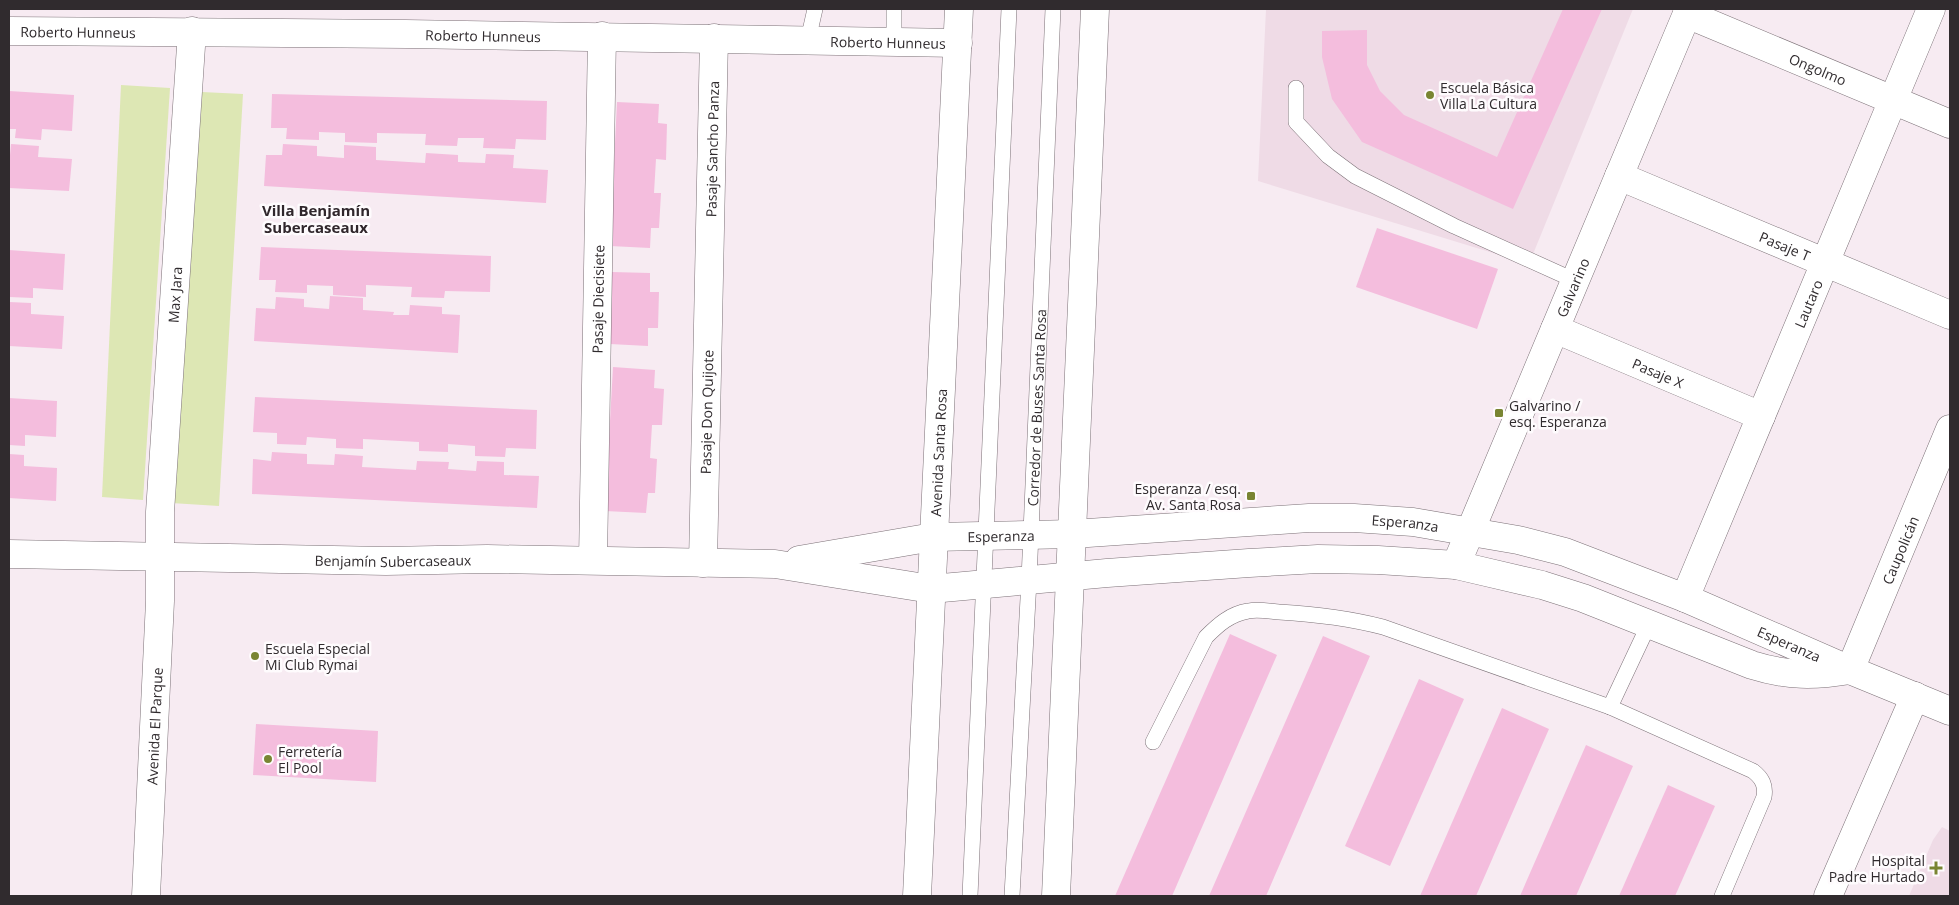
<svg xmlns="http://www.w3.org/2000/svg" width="1959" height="905" viewBox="0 0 1959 905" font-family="'Open Sans',sans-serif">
<rect width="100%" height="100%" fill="#f7ebf2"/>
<g fill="#efdbe6">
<path d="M 1266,9 L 1633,9 L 1529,264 L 1258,181 Z"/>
<path d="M 1942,827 L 1950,831 L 1950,896 L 1909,896 L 1933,840 Z"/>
</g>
<g fill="#dde7b4">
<path d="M 121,85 L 170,88 L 143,500 L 102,497 Z"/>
<path d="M 202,92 L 243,94 L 219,506 L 171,503 Z"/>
</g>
<g fill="#f4bddd">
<path d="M 1563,9 L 1602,9 L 1513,209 L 1362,142 L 1332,99 L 1322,57 L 1322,31 L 1367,30 L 1367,65 L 1380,91 L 1404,115 L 1497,157 Z"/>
<path d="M 9,91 L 74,95 L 72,131 L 42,129 L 41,140 L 15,138 L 16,129 L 9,129 Z"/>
<path d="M 272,94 L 547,101 L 546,140 L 516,139 L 515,149 L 483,148 L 484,138 L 458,138 L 457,146 L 425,145 L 426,134 L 377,133 L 377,143 L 345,142 L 345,133 L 319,132 L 319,140 L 286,139 L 287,128 L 271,128 Z"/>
<path d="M 617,102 L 659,104 L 658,123 L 667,124 L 666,160 L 656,159 L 654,193 L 661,193 L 659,228 L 651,228 L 650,248 L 610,246 Z"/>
<path d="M 11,144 L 39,146 L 38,157 L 72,159 L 69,191 L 9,188 L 9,155 L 10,155 Z"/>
<path d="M 283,144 L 317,146 L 317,156 L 344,158 L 344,145 L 376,147 L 376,160 L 425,163 L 426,153 L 458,155 L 458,162 L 485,163 L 486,154 L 514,155 L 513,168 L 548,170 L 546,203 L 264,186 L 266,155 L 282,155 Z"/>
<path d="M 1377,228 L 1498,269 L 1477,329 L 1356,287 Z"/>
<path d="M 261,247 L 491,256 L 490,292 L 445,291 L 444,298 L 411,297 L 412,287 L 366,285 L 366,297 L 333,295 L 333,286 L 307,285 L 307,293 L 275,292 L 276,280 L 259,280 Z"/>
<path d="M 9,250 L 65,254 L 63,290 L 33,288 L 33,298 L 9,297 Z"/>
<path d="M 612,272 L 650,273 L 650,292 L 659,292 L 658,328 L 648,328 L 648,346 L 610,344 Z"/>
<path d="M 330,296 L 363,298 L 363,310 L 394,312 L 393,315 L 409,315 L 410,305 L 442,307 L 442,314 L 460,315 L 458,353 L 254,341 L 256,308 L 275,309 L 276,297 L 304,299 L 304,307 L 329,309 Z"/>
<path d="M 9,302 L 31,303 L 31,314 L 64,316 L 62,349 L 9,346 Z"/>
<path d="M 613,367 L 655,370 L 654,388 L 664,389 L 662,425 L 652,425 L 650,458 L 657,459 L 655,493 L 648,493 L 646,513 L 605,511 Z"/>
<path d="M 255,397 L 537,410 L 536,449 L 506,448 L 505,457 L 475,456 L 475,446 L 448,444 L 448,452 L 419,451 L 419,442 L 363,439 L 363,449 L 336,448 L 336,439 L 307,437 L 306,445 L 277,444 L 277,433 L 253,432 Z"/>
<path d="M 9,398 L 57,401 L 56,437 L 25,435 L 25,446 L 9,445 Z"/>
<path d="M 272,452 L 307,454 L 307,464 L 334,465 L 335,454 L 363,456 L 362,467 L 416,470 L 417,461 L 449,462 L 448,469 L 476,471 L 477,461 L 504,462 L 504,475 L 539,476 L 537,508 L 252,494 L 253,459 L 271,461 Z"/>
<path d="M 9,454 L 24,455 L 24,466 L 57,468 L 56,501 L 9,498 Z"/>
<path d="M 1230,634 L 1277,655 L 1172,896 L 1115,896 Z"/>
<path d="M 1323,636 L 1370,656 L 1266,896 L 1209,896 Z"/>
<path d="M 1419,679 L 1464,699 L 1390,866 L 1345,846 Z"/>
<path d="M 1502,708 L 1549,729 L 1476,896 L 1420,896 Z"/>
<path d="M 256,724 L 378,731 L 376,782 L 253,775 Z"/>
<path d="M 1586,745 L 1633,766 L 1576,896 L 1520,896 Z"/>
<path d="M 1668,785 L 1715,806 L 1675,896 L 1619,896 Z"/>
</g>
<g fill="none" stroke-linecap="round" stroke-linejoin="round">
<g stroke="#7c7177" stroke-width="16">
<g id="lane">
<path d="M 894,9 L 894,41"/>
<path d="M 808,40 L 815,9"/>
<path d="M 1296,88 L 1296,122 L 1328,156 L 1355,176 L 1454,226 L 1576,281"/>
<path d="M 1610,707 L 1649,624"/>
<path d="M 1153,742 L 1206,637 C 1218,625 1230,614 1248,611 C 1258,609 1268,611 1279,612 C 1314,614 1348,618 1383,627 L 1610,707 L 1753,771 C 1762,778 1766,785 1764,797 L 1722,896"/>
<path d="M 970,896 L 1009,9"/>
<path id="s1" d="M 1012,896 L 1029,580 L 1053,9"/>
</g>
</g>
<g stroke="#7c7177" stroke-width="29">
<g id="street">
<path id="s2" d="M 1687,14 L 1950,124"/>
<path id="s3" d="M 9,31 L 406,34 L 958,43"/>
<path id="s4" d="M 1619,176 L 1950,315"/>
<path id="s5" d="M 1555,329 L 1761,416"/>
<path id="s6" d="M 593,560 L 602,36"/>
<path id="s7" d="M 703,563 L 714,38"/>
<path id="s8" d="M 1456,565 L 1689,9"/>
<path id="s9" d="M 1685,598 L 1931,9"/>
<path id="s10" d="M 1850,670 L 1950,429"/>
<path id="s11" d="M 146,896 L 160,601 L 160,512 L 192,31"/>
<path d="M 1828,896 L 1915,696"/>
</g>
</g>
<g stroke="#7c7177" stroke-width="29">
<g id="secondary">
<path id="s12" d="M 9,554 L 386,561 L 487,559 L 775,564 L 931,589 L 1107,573 L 1249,563 L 1318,559 L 1378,560 L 1456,565 L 1542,585 L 1583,598 L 1752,665 C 1787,676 1814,676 1850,670"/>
<path id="s13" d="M 799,560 L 933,537 L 1073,534 L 1309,518 L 1354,518 L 1413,522 L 1518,540 L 1565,552 L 1685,598 L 1850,670 L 1950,711"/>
</g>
</g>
<g stroke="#7c7177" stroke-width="29">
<g id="primary">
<path id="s14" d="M 917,896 L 959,9"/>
<path d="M 1056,896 L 1095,9"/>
</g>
</g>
<use href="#lane" stroke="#fff" stroke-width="15"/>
<use href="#street" stroke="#fff" stroke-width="28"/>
<use href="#secondary" stroke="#fff" stroke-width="28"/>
<use href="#primary" stroke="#fff" stroke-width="28"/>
</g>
<g fill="#798532" stroke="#fefbfd" stroke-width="2">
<circle cx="1430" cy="95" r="5"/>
<rect x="1494" y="408" width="10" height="10" rx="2.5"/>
<rect x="1246" y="491" width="10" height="10" rx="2.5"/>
<circle cx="255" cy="656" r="5"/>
<circle cx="268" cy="759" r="5"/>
<path d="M1933.5 860.5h5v5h5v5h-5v5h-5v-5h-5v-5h5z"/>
</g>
<g text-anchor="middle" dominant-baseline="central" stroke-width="5" stroke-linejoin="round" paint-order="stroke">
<g font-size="14" fill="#302b2e" stroke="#fefbfd">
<text stroke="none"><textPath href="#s3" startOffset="69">Roberto Hunneus</textPath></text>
<text stroke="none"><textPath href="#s3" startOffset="474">Roberto Hunneus</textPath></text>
<text stroke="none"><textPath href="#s3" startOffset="879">Roberto Hunneus</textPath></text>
<text stroke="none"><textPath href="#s2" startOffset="142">Ongolmo</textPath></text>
<text stroke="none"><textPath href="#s7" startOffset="414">Pasaje Sancho Panza</textPath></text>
<text stroke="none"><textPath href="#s4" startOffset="180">Pasaje T</textPath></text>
<text stroke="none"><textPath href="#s8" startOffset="301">Galvarino</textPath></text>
<text stroke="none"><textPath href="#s11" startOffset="602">Max Jara</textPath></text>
<text stroke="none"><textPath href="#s6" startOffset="261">Pasaje Diecisiete</textPath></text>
<text stroke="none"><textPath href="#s9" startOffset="319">Lautaro</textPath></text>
<text stroke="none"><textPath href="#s5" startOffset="112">Pasaje X</textPath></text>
<text stroke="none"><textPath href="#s1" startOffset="489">Corredor de Buses Santa Rosa</textPath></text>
<text stroke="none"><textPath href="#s7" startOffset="151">Pasaje Don Quijote</textPath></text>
<text stroke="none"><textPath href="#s14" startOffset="444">Avenida Santa Rosa</textPath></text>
<text stroke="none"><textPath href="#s13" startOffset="609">Esperanza</textPath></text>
<text stroke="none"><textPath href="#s13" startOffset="204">Esperanza</textPath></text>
<text stroke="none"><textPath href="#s10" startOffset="130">Caupolicán</textPath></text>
<text stroke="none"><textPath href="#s12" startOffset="384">Benjamín Subercaseaux</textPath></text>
<text stroke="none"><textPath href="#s13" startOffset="1014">Esperanza</textPath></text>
<text stroke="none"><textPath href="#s11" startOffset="170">Avenida El Parque</textPath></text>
</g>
<g font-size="14" fill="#302b2e" stroke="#fefbfd" text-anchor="start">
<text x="1440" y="87">Escuela Básica<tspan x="1440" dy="16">Villa La Cultura</tspan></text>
<text x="1509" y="405">Galvarino /<tspan x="1509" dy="16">esq. Esperanza</tspan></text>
<text x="1241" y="488" text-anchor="end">Esperanza / esq.<tspan x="1241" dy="16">Av. Santa Rosa</tspan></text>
<text x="265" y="648">Escuela Especial<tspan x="265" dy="16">Mi Club Rymai</tspan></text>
<text x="278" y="751">Ferretería<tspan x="278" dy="16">El Pool</tspan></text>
<text x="1925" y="860" text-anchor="end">Hospital<tspan x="1925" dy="16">Padre Hurtado</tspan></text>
</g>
<g font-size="15" font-weight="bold" fill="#30272c" stroke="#fefbfd">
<text x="316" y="210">Villa Benjamín<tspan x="316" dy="17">Subercaseaux</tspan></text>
</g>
</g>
<rect width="1959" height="905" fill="none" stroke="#302b2e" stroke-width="20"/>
</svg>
